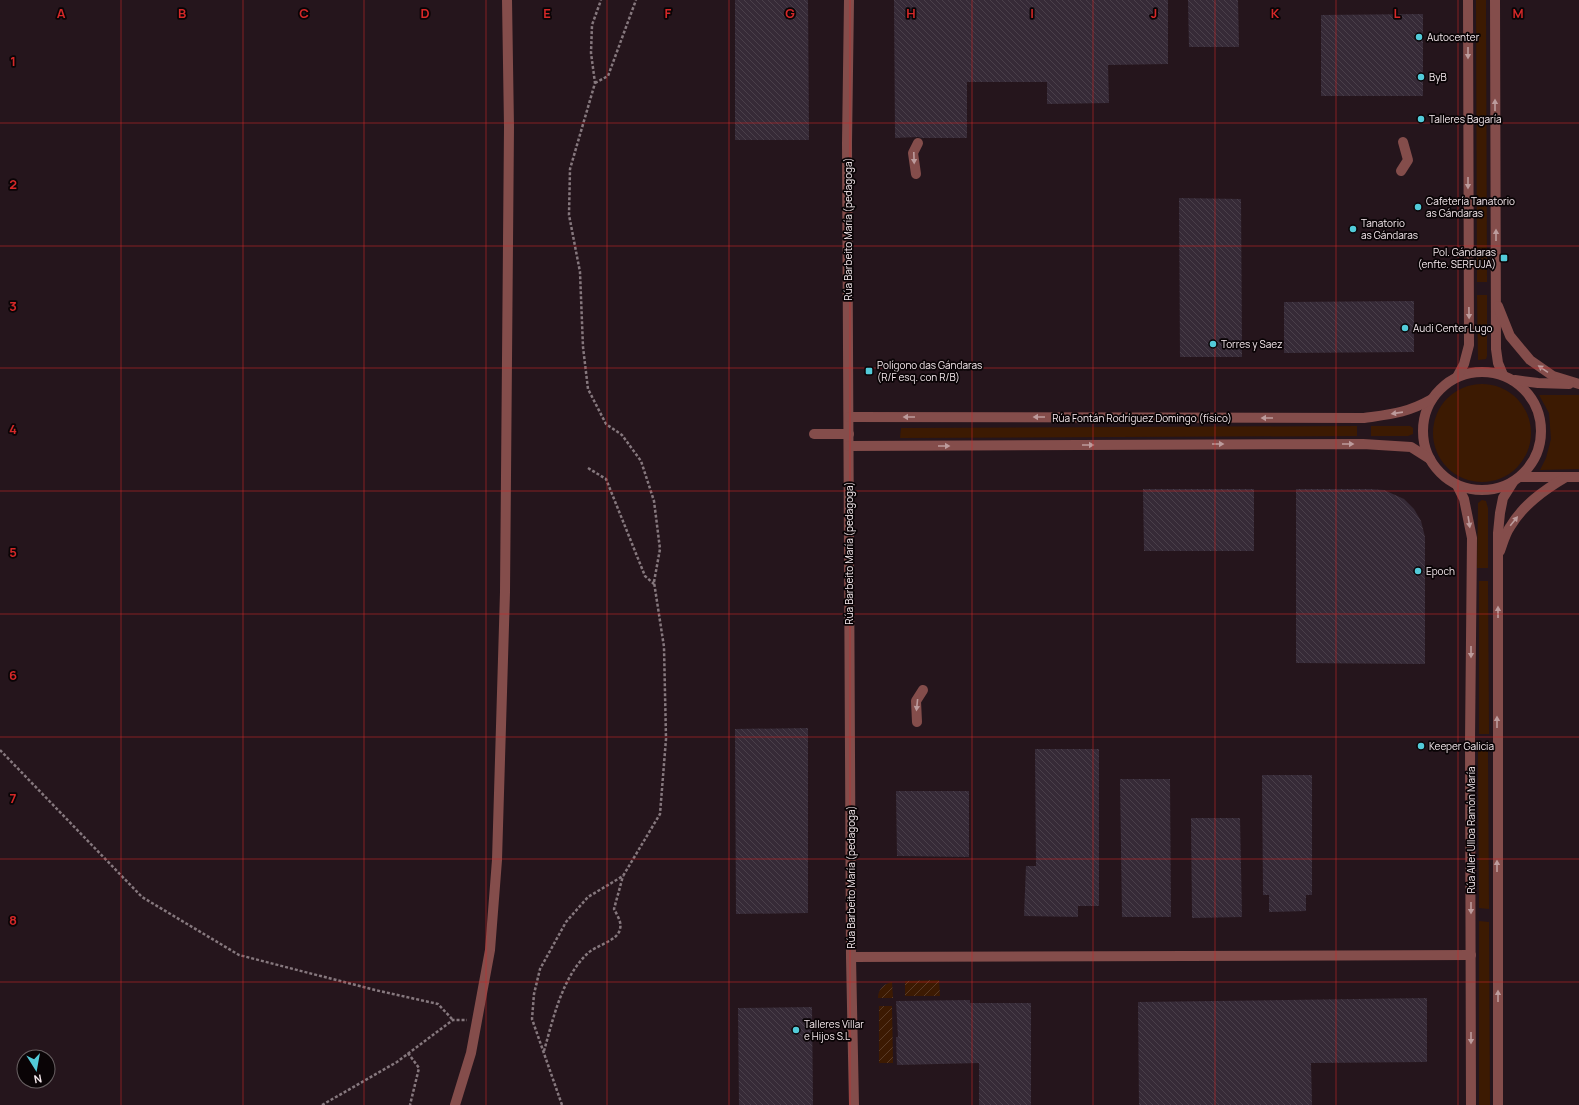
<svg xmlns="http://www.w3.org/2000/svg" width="1579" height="1105" viewBox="0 0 1579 1105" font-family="Manrope,sans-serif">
<defs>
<pattern id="garden-furrows" width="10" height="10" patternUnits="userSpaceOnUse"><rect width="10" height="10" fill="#3c1a02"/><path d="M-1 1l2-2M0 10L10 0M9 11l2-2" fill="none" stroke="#593b27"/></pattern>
<pattern id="building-back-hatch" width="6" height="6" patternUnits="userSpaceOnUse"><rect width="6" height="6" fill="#362a37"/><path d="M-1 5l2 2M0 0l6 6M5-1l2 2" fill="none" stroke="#4a3f4a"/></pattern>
</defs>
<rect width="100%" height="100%" fill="#25151c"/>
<g fill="#3c1a02">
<path d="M 1476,0 L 1486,0 L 1487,282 L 1477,282 Z"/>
<path d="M 1477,295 L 1487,295 L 1487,356 L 1486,359 L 1478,360 Z"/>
<circle cx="1482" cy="433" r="49"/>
<path d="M 1539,395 L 1579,395 L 1579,469 L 1540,470 L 1546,458 L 1551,439 L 1549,413 Z"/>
<path d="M 1357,426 L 1357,436 L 900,438 L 901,428 Z"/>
<path d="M 1371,426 L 1410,426 L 1413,428 L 1413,434 L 1408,436 L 1371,436 Z"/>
<path d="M 1482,500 L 1486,501 L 1488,508 L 1488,568 L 1477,568 L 1478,508 L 1478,503 Z"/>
<path d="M 1479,581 L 1488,581 L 1489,734 L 1479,734 Z"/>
<path d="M 1478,747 L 1488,747 L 1489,909 L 1479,908 Z"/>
<path d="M 1479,921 L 1489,922 L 1490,1105 L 1479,1105 Z"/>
</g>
<g fill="url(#garden-furrows)">
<path d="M 939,980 L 940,996 L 905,996 L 905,981 Z"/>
<path d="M 892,982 L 893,998 L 878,998 C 878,989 884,984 892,982 Z"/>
<path d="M 879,1006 L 892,1006 L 893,1063 L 879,1063 Z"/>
</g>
<g fill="url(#building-back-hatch)">
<path d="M 735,0 L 808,0 L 809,140 L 735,140 Z"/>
<path d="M 894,0 L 1168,0 L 1168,64 L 1108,65 L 1109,103 L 1047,104 L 1047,82 L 967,82 L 967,138 L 922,138 L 918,137 L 895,138 Z"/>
<path d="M 1188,0 L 1238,0 L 1239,47 L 1189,47 Z"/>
<path d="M 1423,14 L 1423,96 L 1321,96 L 1321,15 Z"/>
<path d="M 1179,198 L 1241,199 L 1242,357 L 1180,357 Z"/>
<path d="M 1414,301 L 1414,352 L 1284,353 L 1284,302 Z"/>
<path d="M 1143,489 L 1254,489 L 1254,551 L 1144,551 Z"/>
<path d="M 1296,489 L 1370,489 L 1384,490 L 1404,499 L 1414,509 L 1421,521 L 1425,537 L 1425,664 L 1296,663 Z"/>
<path d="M 808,728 L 808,913 L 736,914 L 735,729 Z"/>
<path d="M 1035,749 L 1099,749 L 1099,906 L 1078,906 L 1078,917 L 1024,916 L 1026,866 L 1036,866 Z"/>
<path d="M 1262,775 L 1312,775 L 1312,895 L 1306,895 L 1306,911 L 1269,912 L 1269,895 L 1263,895 Z"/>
<path d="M 1120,779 L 1170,779 L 1171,917 L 1122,917 Z"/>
<path d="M 896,791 L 969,791 L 969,857 L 897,856 Z"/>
<path d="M 1191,818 L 1240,818 L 1242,917 L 1192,918 Z"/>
<path d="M 1427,998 L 1427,1062 L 1311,1063 L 1312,1105 L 1139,1105 L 1138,1002 Z"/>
<path d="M 970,1000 L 970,1003 L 1031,1003 L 1031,1105 L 979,1105 L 979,1063 L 897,1065 L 896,1037 L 898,1037 L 896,1001 Z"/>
<path d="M 812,1007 L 813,1105 L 739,1105 L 738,1008 Z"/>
</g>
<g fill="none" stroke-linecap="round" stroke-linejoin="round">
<g stroke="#86787e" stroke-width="2.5" stroke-dasharray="3 2" stroke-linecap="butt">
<path d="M 595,83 L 608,76 L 636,0"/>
<path d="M 588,468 L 606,479 L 645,576 L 654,584"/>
<path d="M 0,750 L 142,897 L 239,955 L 375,990 L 438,1004 L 453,1020"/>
<path d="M 544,1051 C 553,1019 562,978 587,954 C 596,945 618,941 620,929 C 622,922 617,915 614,909 L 623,876"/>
<path d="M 408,1053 L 419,1068 L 410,1105"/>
<path d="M 322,1105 L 397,1062 L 453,1020 L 467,1020"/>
<path d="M 562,1105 L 532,1019 L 534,994 L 540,969 L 566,922 L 588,897 L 623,876 L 660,814 L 666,739 L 664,647 L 654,582 L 660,549 L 654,501 L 641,461 L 622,435 L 606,424 L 588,389 L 583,347 L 580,272 L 569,215 L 570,169 L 595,83 L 591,53 L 592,25 L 601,0"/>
</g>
<g stroke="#844d4b" stroke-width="10">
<path d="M 849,0 L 847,143 L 851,957 L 854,1105"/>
<path d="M 1495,0 L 1496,349 L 1498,363 L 1503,375"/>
<path d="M 1401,171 L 1408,160 L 1403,142"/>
<path d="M 916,174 L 913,153 L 918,143"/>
<path d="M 1498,306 L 1510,336 L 1530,360 L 1553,376 L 1579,384"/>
<circle cx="1482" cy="431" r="59"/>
<path d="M 1457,377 L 1464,364 L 1469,345 L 1468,0"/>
<path d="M 1515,380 L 1538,383 L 1569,384"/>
<path d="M 849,417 L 1364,418 C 1392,414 1407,413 1432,399"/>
<path d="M 814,434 L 849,434"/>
<path d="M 849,446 L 1363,444 L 1411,447 L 1430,459"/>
<path d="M 1520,477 L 1579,477"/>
<path d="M 1457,485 L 1464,499 L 1472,538 L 1470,741 L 1471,1105"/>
<path d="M 1500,551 C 1503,543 1505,534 1510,527 C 1523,505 1544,490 1566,477"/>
<path d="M 917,722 L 916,701 L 923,690"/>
<path d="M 851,957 L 1471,955"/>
<path d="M 455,1105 L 471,1053 L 490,950 L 497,860 L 505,592 L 509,127 L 507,0"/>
<path d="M 1498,1105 L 1498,533 L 1500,513 L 1503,498 L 1513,482"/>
</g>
</g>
<defs><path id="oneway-solid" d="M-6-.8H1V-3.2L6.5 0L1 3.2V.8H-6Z"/></defs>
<g fill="#bc9b9c">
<use href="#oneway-solid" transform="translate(1468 53) rotate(90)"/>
<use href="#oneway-solid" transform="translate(1495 105) rotate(-90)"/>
<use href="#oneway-solid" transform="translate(914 158) rotate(88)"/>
<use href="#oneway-solid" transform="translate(1468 183) rotate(90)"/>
<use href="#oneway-solid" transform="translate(1496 235) rotate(-90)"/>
<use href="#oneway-solid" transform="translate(1469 313) rotate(89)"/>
<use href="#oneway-solid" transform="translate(1543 369) rotate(-146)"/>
<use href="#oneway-solid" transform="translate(1397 413) rotate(172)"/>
<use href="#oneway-solid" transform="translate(909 417) rotate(-180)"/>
<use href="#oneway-solid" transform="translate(1039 417) rotate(-180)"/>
<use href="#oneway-solid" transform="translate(1267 418) rotate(-180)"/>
<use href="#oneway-solid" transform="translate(1218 444)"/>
<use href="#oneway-solid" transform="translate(1348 444)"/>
<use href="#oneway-solid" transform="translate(1088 445)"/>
<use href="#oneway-solid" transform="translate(944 446)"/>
<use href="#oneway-solid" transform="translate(1514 521) rotate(-51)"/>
<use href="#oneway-solid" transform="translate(1469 522) rotate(81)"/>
<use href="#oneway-solid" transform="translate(1498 612) rotate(-90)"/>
<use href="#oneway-solid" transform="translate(1471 652) rotate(90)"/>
<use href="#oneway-solid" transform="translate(917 705) rotate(96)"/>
<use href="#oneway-solid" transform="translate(1497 722) rotate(-90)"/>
<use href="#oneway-solid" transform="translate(1497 866) rotate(-90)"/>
<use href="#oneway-solid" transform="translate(1471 908) rotate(90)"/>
<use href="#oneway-solid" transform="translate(1498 996) rotate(-90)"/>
<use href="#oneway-solid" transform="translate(1471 1038) rotate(90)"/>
</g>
<path fill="none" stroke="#d62828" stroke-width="1" stroke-opacity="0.55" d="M 121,0 L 121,1105M 243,0 L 243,1105M 364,0 L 364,1105M 486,0 L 486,1105M 607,0 L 607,1105M 729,0 L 729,1105M 850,0 L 850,1105M 972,0 L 972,1105M 1093,0 L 1093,1105M 1215,0 L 1215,1105M 1336,0 L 1336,1105M 1458,0 L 1458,1105M 0,123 L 1579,123M 0,246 L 1579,246M 0,368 L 1579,368M 0,491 L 1579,491M 0,614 L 1579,614M 0,737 L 1579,737M 0,859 L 1579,859M 0,982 L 1579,982"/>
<g fill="#52cbd9" stroke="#0a0406" stroke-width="1.5">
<circle cx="1419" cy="37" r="4"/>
<circle cx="1421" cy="77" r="4"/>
<circle cx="1421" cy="119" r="4"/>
<circle cx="1418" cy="207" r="4"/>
<circle cx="1353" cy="229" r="4"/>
<rect x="1500" y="254" width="8" height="8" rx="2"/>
<circle cx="1405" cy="328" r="4"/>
<circle cx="1213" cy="344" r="4"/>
<rect x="865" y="367" width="8" height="8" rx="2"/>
<circle cx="1418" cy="571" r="4"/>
<circle cx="1421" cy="746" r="4"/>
<circle cx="796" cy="1030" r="4"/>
</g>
<g text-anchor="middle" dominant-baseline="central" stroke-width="3.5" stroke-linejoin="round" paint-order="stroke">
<g font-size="10" fill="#f5e9ed" stroke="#0a0406" text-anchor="start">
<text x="1427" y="37">Autocenter</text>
<text x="1429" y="77">ByB</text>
<text x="1429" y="119">Talleres Bagaría</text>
<text x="1426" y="201">Cafetería Tanatorio<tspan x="1426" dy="12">as Gándaras</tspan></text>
<text x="1361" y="223">Tanatorio<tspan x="1361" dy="12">as Gándaras</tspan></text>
<text x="1496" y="252" text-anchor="end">Pol. Gándaras<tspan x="1496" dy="12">(enfte. SERFUJA)</tspan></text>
<text x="1413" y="328">Audi Center Lugo</text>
<text x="1221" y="344">Torres y Saez</text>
<text x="877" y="365">Polígono das Gándaras<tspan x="877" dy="12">(R/F esq. con R/B)</tspan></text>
<text x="1426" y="571">Epoch</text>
<text x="1429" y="746">Keeper Galicia</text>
<text x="804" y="1024">Talleres Villar<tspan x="804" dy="12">e Hijos S.L</tspan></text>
</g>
<g font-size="10" fill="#f5e9ed" stroke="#0a0406">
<text transform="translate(848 229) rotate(-90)">Rúa Barbeito María (pedagoga)</text>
<text x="1142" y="418">Rúa Fontán Rodríguez Domingo (físico)</text>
<text transform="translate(849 553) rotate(-90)">Rúa Barbeito María (pedagoga)</text>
<text transform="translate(1471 830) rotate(-90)">Rúa Aller Ulloa Ramón María</text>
<text transform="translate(851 877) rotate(-90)">Rúa Barbeito María (pedagoga)</text>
</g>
</g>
<g font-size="13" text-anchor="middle" font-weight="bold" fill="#d62828" stroke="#0a0406" stroke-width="3.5" stroke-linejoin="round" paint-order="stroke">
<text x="61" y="18">A</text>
<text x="182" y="18">B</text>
<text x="304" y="18">C</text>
<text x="425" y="18">D</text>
<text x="547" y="18">E</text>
<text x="668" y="18">F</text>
<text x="790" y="18">G</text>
<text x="911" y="18">H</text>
<text x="1032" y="18">I</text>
<text x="1154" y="18">J</text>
<text x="1275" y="18">K</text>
<text x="1397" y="18">L</text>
<text x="1518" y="18">M</text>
<text x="13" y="66">1</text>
<text x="13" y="189">2</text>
<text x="13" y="311">3</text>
<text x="13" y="434">4</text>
<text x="13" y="557">5</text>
<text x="13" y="680">6</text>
<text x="13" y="803">7</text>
<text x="13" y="925">8</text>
</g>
<g transform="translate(36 1069) rotate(169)"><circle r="19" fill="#0a0406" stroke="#686062"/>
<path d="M0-3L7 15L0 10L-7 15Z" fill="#52cbd9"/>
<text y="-6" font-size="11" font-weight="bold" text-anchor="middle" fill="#f5e9ed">N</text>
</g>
</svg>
